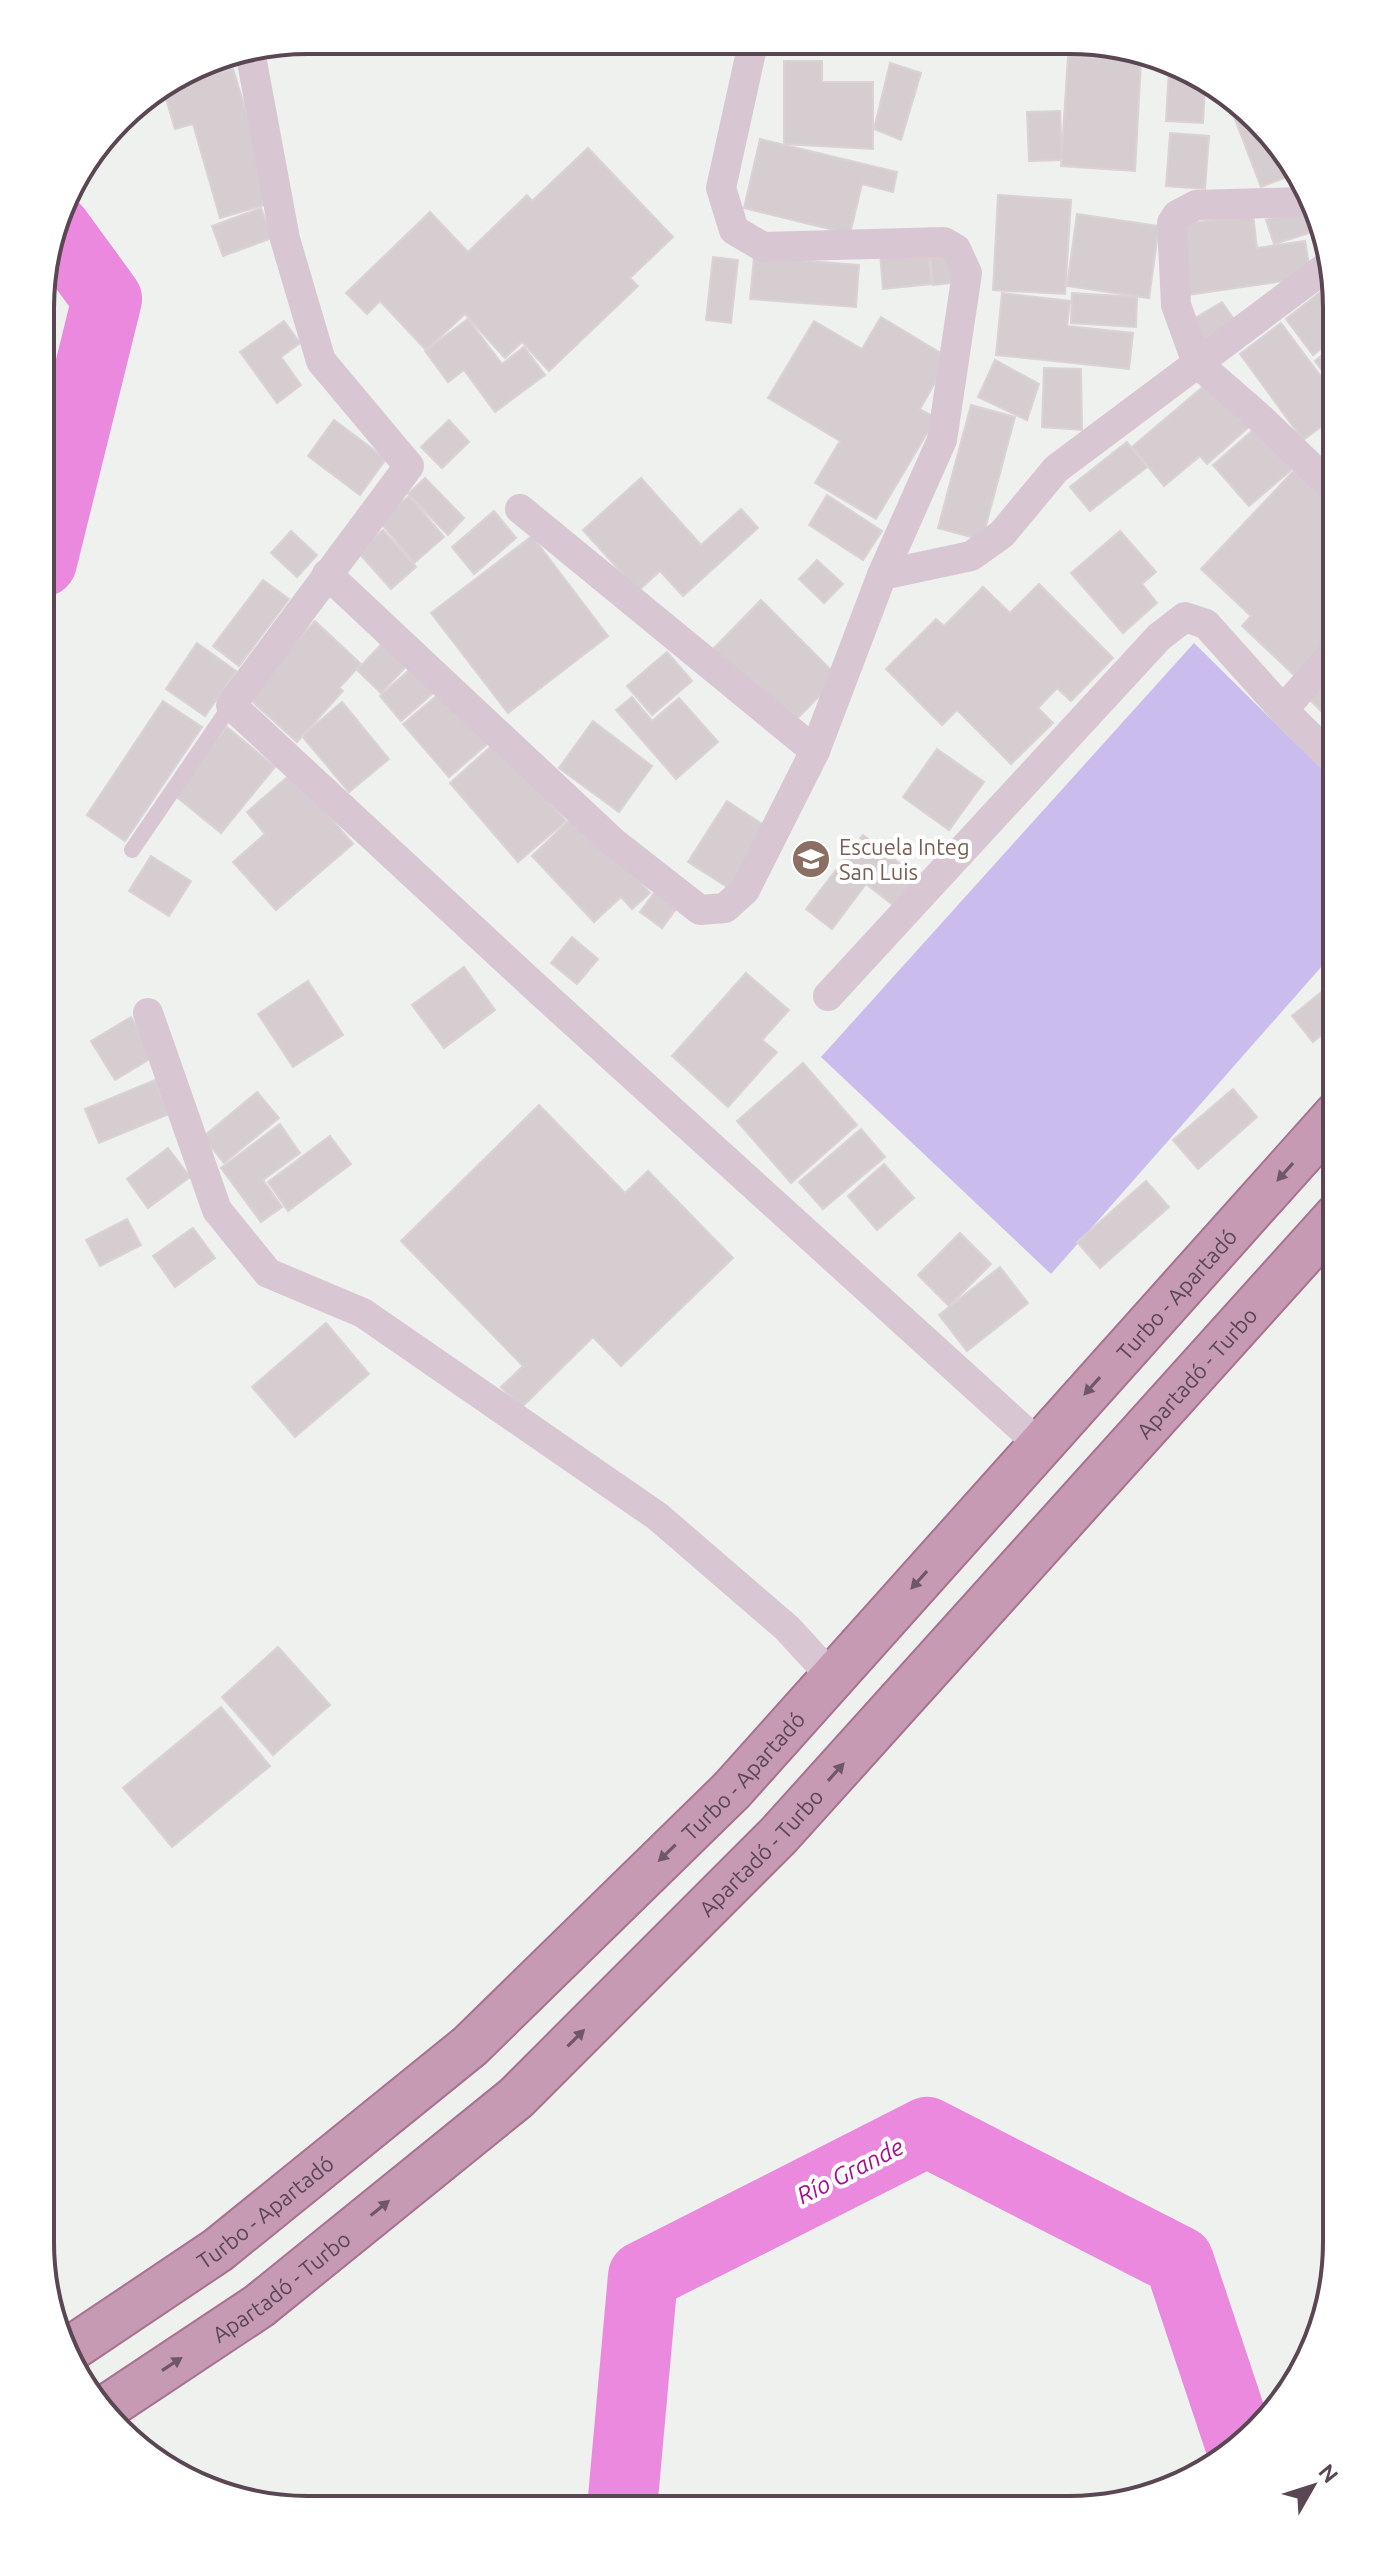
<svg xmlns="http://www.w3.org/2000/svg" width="1377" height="2550" viewBox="0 0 1377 2550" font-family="Ubuntu,sans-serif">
<rect width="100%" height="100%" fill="#eef1ee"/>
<path fill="#cbbcee" d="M 1194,643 L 1337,784 L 1337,949 L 1051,1274 L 821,1057 Z"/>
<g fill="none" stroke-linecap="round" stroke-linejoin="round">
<g stroke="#eb89df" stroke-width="70">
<path d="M 42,562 L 107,299 L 56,229"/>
<path d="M 622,2509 L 643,2276 L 927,2132 L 1179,2261 L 1240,2444"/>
</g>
</g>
<g fill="#d6cdd1" stroke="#dad2d5" stroke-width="2">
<path d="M 237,54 L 239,63 L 180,77 L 206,60 Z"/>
<path d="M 1068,56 L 1141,61 L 1135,171 L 1061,166 Z"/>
<path d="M 784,61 L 822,61 L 822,82 L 873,82 L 873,149 L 784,144 Z"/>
<path d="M 890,63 L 921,73 L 901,140 L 874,129 Z"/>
<path d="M 233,69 L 274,202 L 220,218 L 193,124 L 175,129 L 163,89 Z"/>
<path d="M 1169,69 L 1205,86 L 1203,123 L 1166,121 Z"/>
<path d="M 1247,108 L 1292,175 L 1261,187 L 1233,114 Z"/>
<path d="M 1060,111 L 1062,160 L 1029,161 L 1027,112 Z"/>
<path d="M 1170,133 L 1209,136 L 1205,189 L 1166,186 Z"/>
<path d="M 760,139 L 897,172 L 893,192 L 862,184 L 850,234 L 744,208 Z"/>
<path d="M 588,148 L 673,237 L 630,278 L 638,286 L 549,371 L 522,342 L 505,358 L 465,314 L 426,350 L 380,301 L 367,314 L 346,293 L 430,212 L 468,252 L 527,195 L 532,201 Z"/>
<path d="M 998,195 L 1071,200 L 1065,294 L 993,290 Z"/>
<path d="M 261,208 L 272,238 L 223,256 L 212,226 Z"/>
<path d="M 1304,208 L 1312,232 L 1274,244 L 1266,220 Z"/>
<path d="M 1077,214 L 1159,226 L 1149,298 L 1067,286 Z"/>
<path d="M 1253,214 L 1257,248 L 1305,241 L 1311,277 L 1187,295 L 1177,225 Z"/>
<path d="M 928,249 L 932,284 L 883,289 L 880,253 Z"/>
<path d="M 955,251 L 959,282 L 933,285 L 930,253 Z"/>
<path d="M 713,257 L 738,260 L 731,323 L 706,320 Z"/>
<path d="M 754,257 L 859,265 L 856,307 L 750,299 Z"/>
<path d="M 1333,282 L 1337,308 L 1337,336 L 1313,355 L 1286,319 Z"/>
<path d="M 1002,293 L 1070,301 L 1067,326 L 1133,333 L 1129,369 L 996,355 Z"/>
<path d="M 1072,293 L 1137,297 L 1136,327 L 1071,323 Z"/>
<path d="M 1222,302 L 1237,324 L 1204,345 L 1190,321 Z"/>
<path d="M 881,317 L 949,358 L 920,409 L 936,418 L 876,519 L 815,483 L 840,441 L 768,398 L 814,321 L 862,349 Z"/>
<path d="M 468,319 L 502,364 L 524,347 L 545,375 L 495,412 L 464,370 L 448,382 L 425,351 Z"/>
<path d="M 284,321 L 300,343 L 281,357 L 301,385 L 277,403 L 240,352 Z"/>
<path d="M 1281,323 L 1337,398 L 1337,415 L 1303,440 L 1240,354 Z"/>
<path d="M 1337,343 L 1337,390 L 1315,361 Z"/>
<path d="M 995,360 L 1039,384 L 1027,420 L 978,397 Z"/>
<path d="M 1044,368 L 1081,369 L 1082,430 L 1042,427 Z"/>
<path d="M 1211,380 L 1250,426 L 1207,464 L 1200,456 L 1164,486 L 1132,447 Z"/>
<path d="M 971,405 L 1015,417 L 982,540 L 938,528 Z"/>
<path d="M 334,420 L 386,459 L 360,495 L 308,456 Z"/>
<path d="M 449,420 L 469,442 L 442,468 L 421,447 Z"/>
<path d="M 1261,423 L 1297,465 L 1249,506 L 1213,465 Z"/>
<path d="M 1127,442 L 1147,467 L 1090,511 L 1070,487 Z"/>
<path d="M 1302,462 L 1337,494 L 1337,514 L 1322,530 L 1337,543 L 1337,632 L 1295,676 L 1242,626 L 1251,616 L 1201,569 Z"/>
<path d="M 425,478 L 464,518 L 448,535 L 408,494 Z"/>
<path d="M 641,478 L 701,545 L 741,509 L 758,528 L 683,596 L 660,571 L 638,591 L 583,530 Z"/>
<path d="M 827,495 L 882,531 L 863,560 L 809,525 Z"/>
<path d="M 409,496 L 444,537 L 414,563 L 379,521 Z"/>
<path d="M 494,511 L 516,538 L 474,574 L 452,547 Z"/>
<path d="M 383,530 L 416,567 L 391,589 L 358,552 Z"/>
<path d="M 291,531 L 317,555 L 297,577 L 271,553 Z"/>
<path d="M 1120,531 L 1156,572 L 1142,584 L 1157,603 L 1123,633 L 1071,573 Z"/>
<path d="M 532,536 L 608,636 L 508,713 L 431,613 Z"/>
<path d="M 817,560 L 843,584 L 824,603 L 799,579 Z"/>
<path d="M 263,580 L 289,599 L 239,666 L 213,646 Z"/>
<path d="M 1039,584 L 1113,658 L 1071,701 L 1057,688 L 1038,708 L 1053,723 L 1011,764 L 957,710 L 942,725 L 886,669 L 936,619 L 944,626 L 983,587 L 1010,613 Z"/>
<path d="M 761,600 L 838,677 L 789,727 L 712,650 Z"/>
<path d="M 315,621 L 361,664 L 339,688 L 343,691 L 297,742 L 246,696 Z"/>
<path d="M 390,635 L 414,658 L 381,693 L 357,670 Z"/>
<path d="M 197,643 L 236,671 L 205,716 L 166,689 Z"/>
<path d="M 667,652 L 692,681 L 652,715 L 627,686 Z"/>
<path d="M 1337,659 L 1337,727 L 1303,693 Z"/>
<path d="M 417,663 L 439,688 L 401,721 L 380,696 Z"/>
<path d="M 446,688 L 491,741 L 449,777 L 403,724 Z"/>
<path d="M 632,697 L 652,721 L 679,698 L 718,742 L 676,779 L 616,710 Z"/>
<path d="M 163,701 L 202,727 L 125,841 L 87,815 Z"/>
<path d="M 342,702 L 389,759 L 349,792 L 302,736 Z"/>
<path d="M 593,721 L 652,766 L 619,812 L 559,768 Z"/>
<path d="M 227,727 L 275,767 L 221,833 L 173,794 Z"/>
<path d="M 497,741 L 566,821 L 518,862 L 450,783 Z"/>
<path d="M 937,749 L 984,782 L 949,830 L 903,797 Z"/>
<path d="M 292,773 L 353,844 L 276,910 L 233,862 L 265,834 L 247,812 Z"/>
<path d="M 727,801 L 770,829 L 732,890 L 688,862 Z"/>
<path d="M 576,814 L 650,893 L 632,909 L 621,897 L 594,922 L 532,856 Z"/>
<path d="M 863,835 L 925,883 L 902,912 L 866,884 L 832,929 L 806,909 Z"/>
<path d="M 151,856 L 191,881 L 169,916 L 129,891 Z"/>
<path d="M 660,885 L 682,901 L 662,928 L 640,912 Z"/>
<path d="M 572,937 L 598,959 L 577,984 L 551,963 Z"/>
<path d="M 464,967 L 495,1010 L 444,1048 L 412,1005 Z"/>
<path d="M 746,973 L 789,1010 L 762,1040 L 777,1052 L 728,1107 L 672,1056 Z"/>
<path d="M 308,981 L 343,1035 L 293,1067 L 258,1014 Z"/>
<path d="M 1335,981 L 1337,1022 L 1313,1042 L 1292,1016 Z"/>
<path d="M 131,1017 L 155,1056 L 115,1080 L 91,1041 Z"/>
<path d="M 803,1063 L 857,1125 L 791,1183 L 737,1121 Z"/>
<path d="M 155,1080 L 169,1114 L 99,1143 L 85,1109 Z"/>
<path d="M 1233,1089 L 1257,1117 L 1198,1169 L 1173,1140 Z"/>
<path d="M 257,1092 L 279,1118 L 224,1163 L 203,1137 Z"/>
<path d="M 539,1105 L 625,1193 L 648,1171 L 733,1258 L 621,1366 L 593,1337 L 521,1408 L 501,1387 L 523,1366 L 401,1241 Z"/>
<path d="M 280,1124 L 300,1153 L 263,1180 L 282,1207 L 261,1222 L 221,1168 Z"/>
<path d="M 861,1129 L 885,1157 L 823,1209 L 799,1182 Z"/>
<path d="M 330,1136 L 351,1164 L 288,1211 L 268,1182 Z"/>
<path d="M 168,1148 L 190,1177 L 148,1208 L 127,1179 Z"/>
<path d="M 884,1164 L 914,1198 L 877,1230 L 848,1196 Z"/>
<path d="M 1146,1181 L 1169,1207 L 1100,1268 L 1077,1242 Z"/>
<path d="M 127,1219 L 141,1245 L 100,1266 L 86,1240 Z"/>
<path d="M 193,1228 L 215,1258 L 175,1287 L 153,1256 Z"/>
<path d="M 960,1233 L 991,1264 L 949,1306 L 918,1275 Z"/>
<path d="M 1000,1267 L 1028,1303 L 967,1351 L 939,1315 Z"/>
<path d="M 326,1323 L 369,1374 L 295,1437 L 252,1387 Z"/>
<path d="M 278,1647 L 330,1705 L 273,1755 L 222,1697 Z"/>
<path d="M 221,1707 L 270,1766 L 172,1847 L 123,1788 Z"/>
</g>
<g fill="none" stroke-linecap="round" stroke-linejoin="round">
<g stroke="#a97190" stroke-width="48">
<g id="trunk">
<path id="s1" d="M 69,2350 L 218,2250 L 470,2046 L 732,1790 L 1337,1114"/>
<path id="s2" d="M 107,2407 L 259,2306 L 516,2098 L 779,1835 L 1337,1216"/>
</g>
</g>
<path stroke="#d8c7d2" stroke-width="16" d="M 132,850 L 231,705"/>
<g stroke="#d8c7d2" stroke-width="30">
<path d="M 753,43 L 721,188 L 734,230 L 763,247 L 944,242 L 956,249 L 967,273 L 942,440 L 882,575"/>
<path d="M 250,51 L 285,239 L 321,361 L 409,466 L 231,705 L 543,994 L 1040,1445"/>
<path d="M 1313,206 L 1303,202 L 1196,205 L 1177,215 L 1172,223 L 1176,305 L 1197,363 L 1259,417 L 1337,492"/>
<path d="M 520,509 L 815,751"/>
<path d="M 327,574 L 613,842 L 700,910 L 725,908 L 745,890 L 815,751 L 882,575 L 971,556 L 1002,534 L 1056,469 L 1330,264"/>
<path d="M 1283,710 L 1337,648"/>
<path d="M 828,996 L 1159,637 L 1185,617 L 1206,624 L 1283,710 L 1337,763"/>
<path d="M 148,1013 L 217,1210 L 268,1273 L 363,1313 L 657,1516 L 787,1628 L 832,1677"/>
</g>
<use href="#trunk" stroke="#c59ab2" stroke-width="44"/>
</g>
<defs><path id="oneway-solid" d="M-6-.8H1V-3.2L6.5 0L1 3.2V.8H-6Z" transform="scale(2)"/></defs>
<g fill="#705766">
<use href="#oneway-solid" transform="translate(1285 1172) rotate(132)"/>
<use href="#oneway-solid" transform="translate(1092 1386) rotate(132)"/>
<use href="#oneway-solid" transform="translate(919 1580) rotate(132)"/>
<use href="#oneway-solid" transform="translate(836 1772) rotate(-48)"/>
<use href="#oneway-solid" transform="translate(667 1853) rotate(136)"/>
<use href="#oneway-solid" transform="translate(576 2038) rotate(-45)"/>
<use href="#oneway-solid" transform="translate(380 2208) rotate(-39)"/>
<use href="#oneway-solid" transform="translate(172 2364) rotate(-33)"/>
</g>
<defs>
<g id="school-disc" transform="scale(2)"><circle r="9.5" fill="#8d6e63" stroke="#fff"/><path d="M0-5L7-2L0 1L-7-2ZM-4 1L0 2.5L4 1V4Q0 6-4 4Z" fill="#fff"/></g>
</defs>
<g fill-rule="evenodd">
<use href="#school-disc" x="811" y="859"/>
</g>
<g text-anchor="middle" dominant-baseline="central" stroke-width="8" stroke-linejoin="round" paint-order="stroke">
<g font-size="22" fill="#785e54" stroke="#fff" text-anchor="start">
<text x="839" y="846">Escuela Integ<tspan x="839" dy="25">San Luis</tspan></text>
</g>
<g font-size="22" fill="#5b4653" stroke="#fff">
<text stroke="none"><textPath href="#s1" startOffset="1536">Turbo - Apartadó</textPath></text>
<text stroke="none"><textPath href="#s2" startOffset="1508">Apartadó - Turbo</textPath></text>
<text stroke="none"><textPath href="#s1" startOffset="888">Turbo - Apartadó</textPath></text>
<text stroke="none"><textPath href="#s2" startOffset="860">Apartadó - Turbo</textPath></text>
<text stroke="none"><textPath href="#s1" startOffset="240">Turbo - Apartadó</textPath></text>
<text stroke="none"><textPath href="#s2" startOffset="212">Apartadó - Turbo</textPath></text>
</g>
<g font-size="24" font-style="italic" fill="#a80d95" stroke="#fff">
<text transform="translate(850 2171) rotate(-27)">Río Grande</text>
</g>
</g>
<path d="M0 0H1377V2550H0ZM308 54H1069A254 254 0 0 1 1323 308V2242A254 254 0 0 1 1069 2496H308A254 254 0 0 1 54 2242V308A254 254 0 0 1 308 54Z" fill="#fff" fill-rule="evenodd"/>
<path fill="none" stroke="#5b4653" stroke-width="4" d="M308 54H1069A254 254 0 0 1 1323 308V2242A254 254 0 0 1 1069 2496H308A254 254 0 0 1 54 2242V308A254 254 0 0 1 308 54Z"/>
<g transform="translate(1313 2486) rotate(51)" stroke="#ffffff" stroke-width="6" paint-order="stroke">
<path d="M0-6L14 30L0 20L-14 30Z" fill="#5b4653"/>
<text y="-12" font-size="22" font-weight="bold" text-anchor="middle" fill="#5b4653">N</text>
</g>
</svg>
